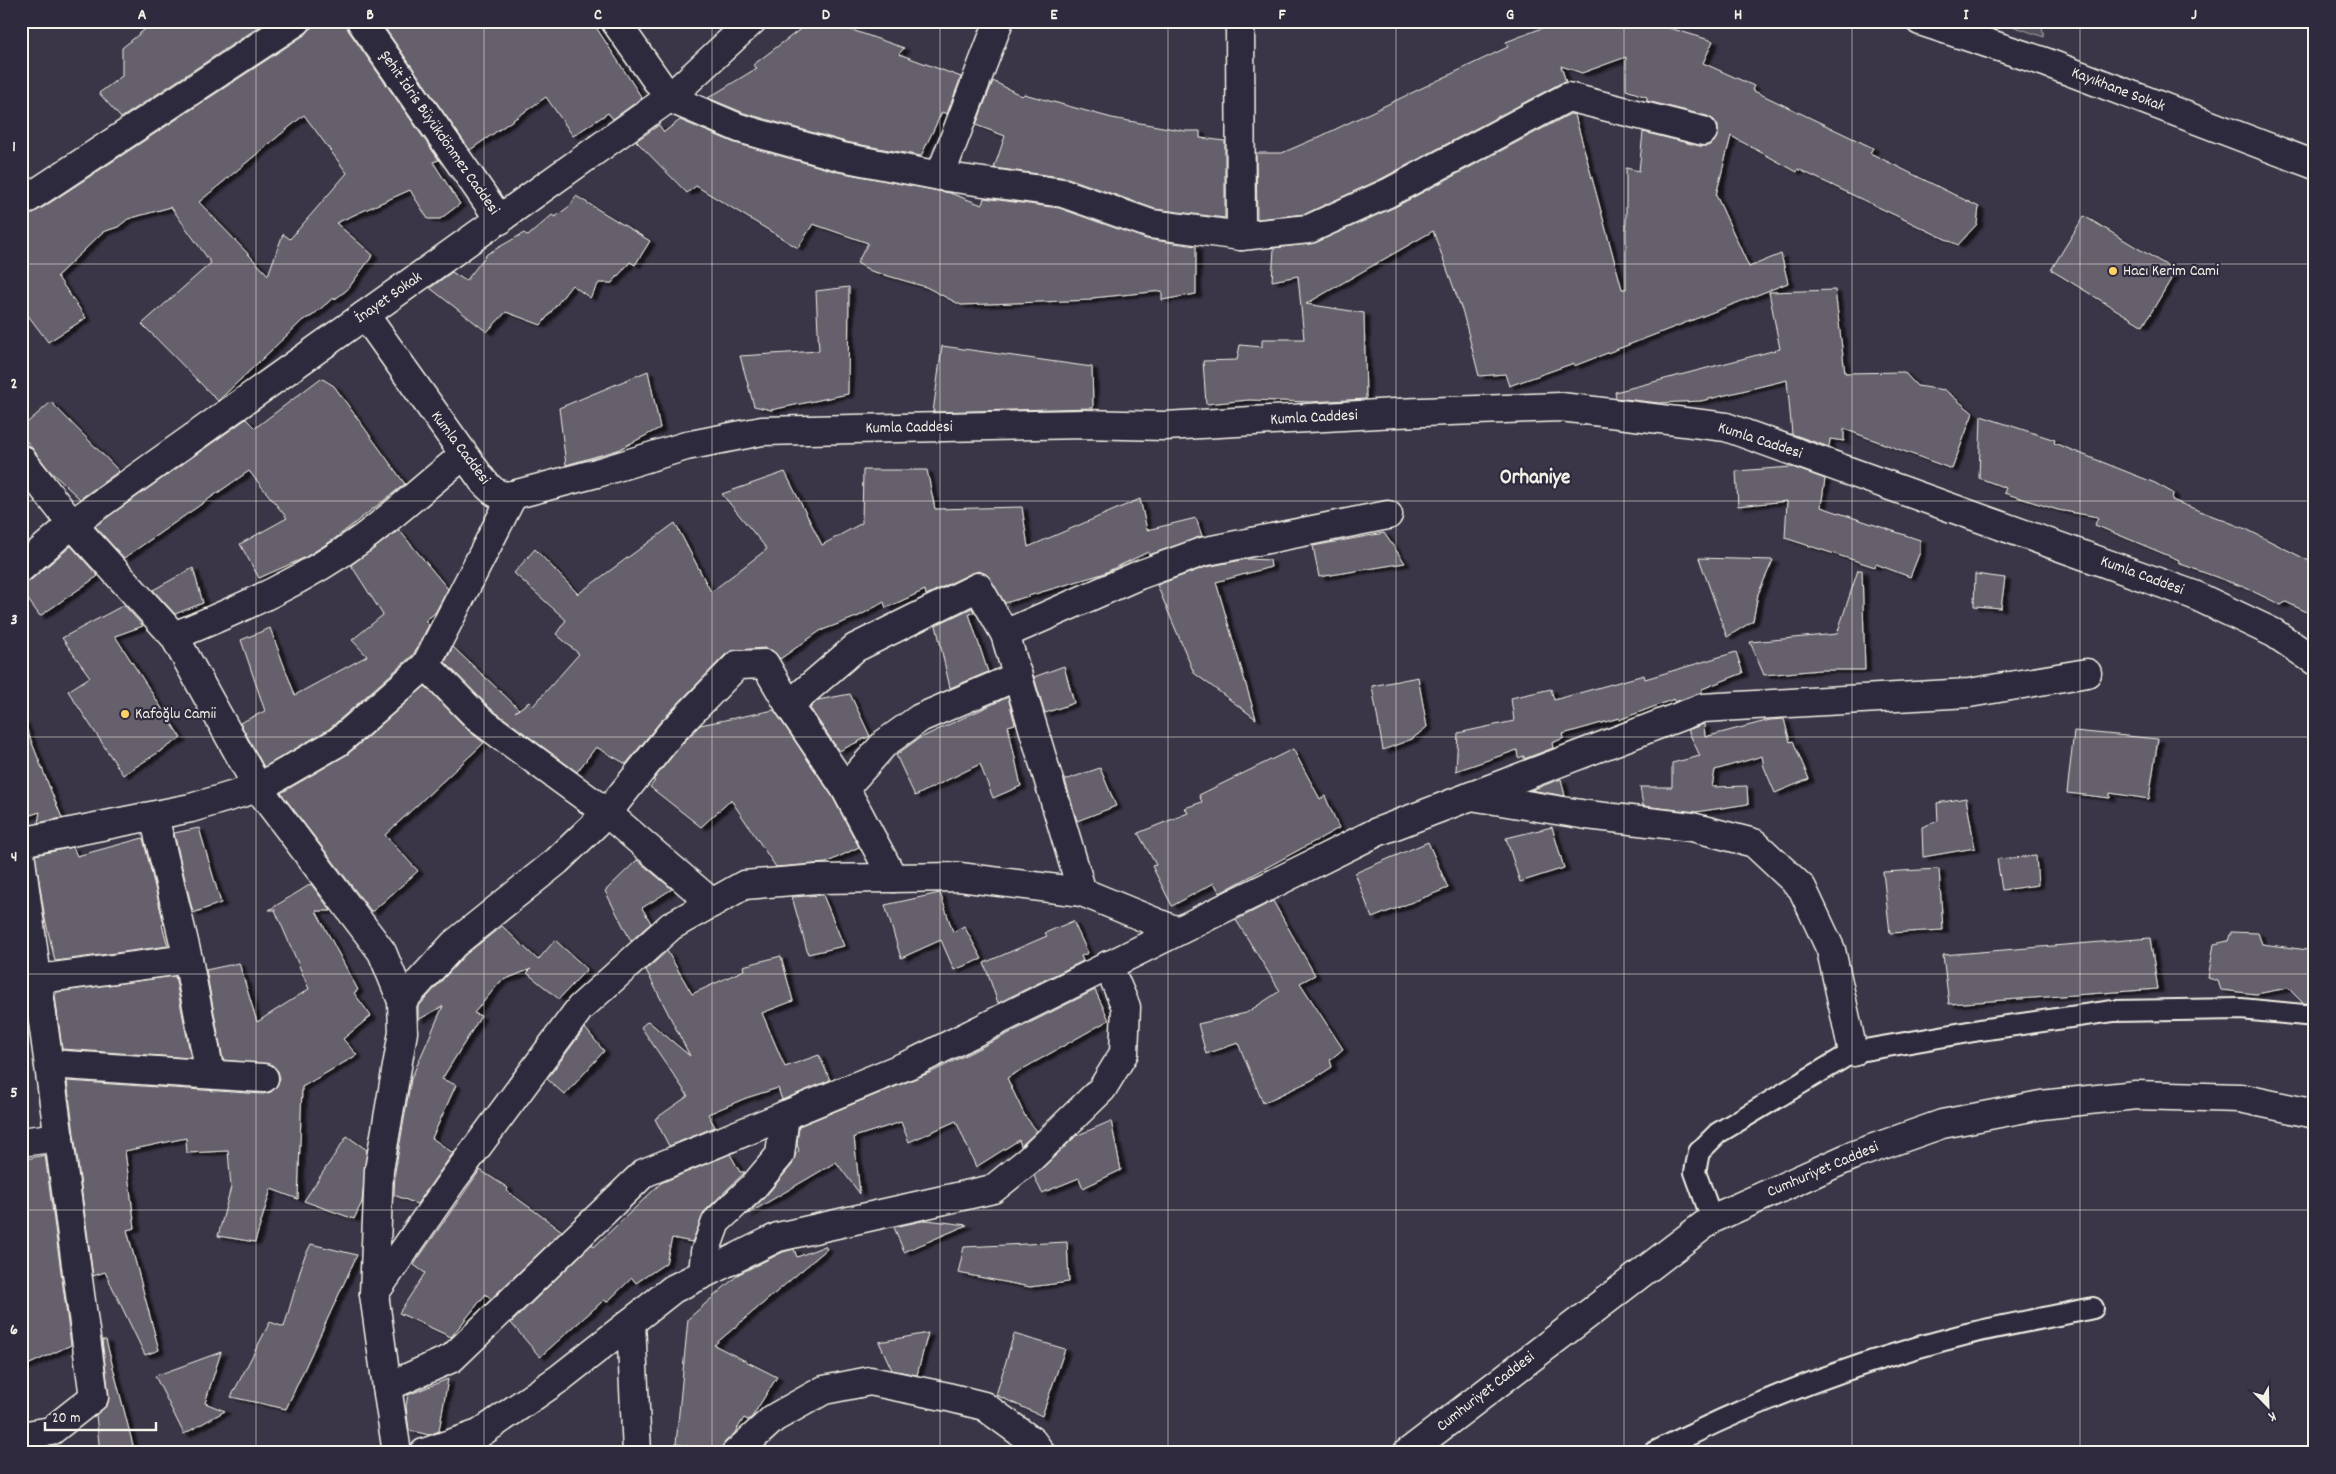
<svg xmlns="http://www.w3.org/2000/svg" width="2336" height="1474" viewBox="0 0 2336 1474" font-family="Dekko,sans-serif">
<defs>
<filter id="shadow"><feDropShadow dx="5.5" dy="3" stdDeviation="1" flood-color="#0009"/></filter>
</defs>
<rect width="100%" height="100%" fill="#3b3647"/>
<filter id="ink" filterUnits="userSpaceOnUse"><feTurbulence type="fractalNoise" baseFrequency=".02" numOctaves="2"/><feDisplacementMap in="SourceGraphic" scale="10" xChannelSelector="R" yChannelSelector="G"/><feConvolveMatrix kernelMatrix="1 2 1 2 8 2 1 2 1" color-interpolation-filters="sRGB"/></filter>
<g filter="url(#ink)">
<path fill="#534e5c" stroke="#a4a0a2" d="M 1998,21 L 2041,21 L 2044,37 Z"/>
<g fill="#65616c" stroke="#f4f1e8" fill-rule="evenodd" filter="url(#shadow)">
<path d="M 165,21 L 268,21 L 121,118 L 99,93 L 122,76 L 122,48 L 149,26 Z"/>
<path d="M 312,21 L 346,21 L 348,30 L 439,160 L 433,162 L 460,204 L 440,219 L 428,219 L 410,190 L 336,223 L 373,255 L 347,290 L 335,299 L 332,299 L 312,316 L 303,320 L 218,401 L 142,324 L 211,263 L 171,207 L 128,219 L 118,227 L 103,232 L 57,276 L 86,318 L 48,342 L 21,306 L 21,219 L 42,208 L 306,34 L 311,28 ZM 304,115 L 347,173 L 290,239 L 283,234 L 268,275 L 199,202 Z"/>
<path d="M 380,21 L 592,21 L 642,98 L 613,119 L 608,113 L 573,136 L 546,97 L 470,150 Z"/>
<path d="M 811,21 L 843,21 L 849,29 L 904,48 L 899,54 L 961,77 L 947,114 L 942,112 L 921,156 L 846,142 L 744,113 L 708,98 L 757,68 L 753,65 Z"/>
<path d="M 1560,21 L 1646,21 L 1713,41 L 1703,63 L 1754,86 L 1752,90 L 1873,148 L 1870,153 L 1979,207 L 1977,224 L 1958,245 L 1798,169 L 1797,172 L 1731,136 L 1716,195 L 1749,267 L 1781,254 L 1788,283 L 1574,366 L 1574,363 L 1509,386 L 1505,374 L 1479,376 L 1463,313 L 1433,231 L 1306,304 L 1364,313 L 1366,399 L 1310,402 L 1249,400 L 1206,404 L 1203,361 L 1237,360 L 1240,345 L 1262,347 L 1262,339 L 1304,339 L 1298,276 L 1272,281 L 1274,248 L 1315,243 L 1395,207 L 1570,114 L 1575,115 L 1622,289 L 1626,289 L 1626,168 L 1639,171 L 1643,132 L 1700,146 L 1708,146 L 1714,142 L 1718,134 L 1718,126 L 1714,120 L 1707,116 L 1647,101 L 1647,97 L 1626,90 L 1626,57 L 1582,73 L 1561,66 L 1566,82 L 1561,83 L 1381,179 L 1305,214 L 1257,219 L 1256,153 L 1282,153 L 1319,137 L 1508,47 L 1506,42 Z"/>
<path d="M 993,81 L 1022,96 L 1024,94 L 1112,118 L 1185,131 L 1200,131 L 1200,138 L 1225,141 L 1225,218 L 1155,209 L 1068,178 L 994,168 L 1005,136 L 976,125 Z"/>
<path d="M 680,120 L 735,143 L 838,172 L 950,193 L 982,205 L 984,198 L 1059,208 L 1146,239 L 1196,246 L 1196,294 L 1162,300 L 1162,291 L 1092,298 L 1092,300 L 961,305 L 926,287 L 871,271 L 857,263 L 868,243 L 813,224 L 798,248 L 696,186 L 687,193 L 636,141 L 659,125 L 664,132 Z"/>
<path d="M 576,196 L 650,241 L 635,265 L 630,262 L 612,283 L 599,283 L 590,298 L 572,285 L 541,325 L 506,312 L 487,332 L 430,288 L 452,272 L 466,281 L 487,254 L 524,233 L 528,236 L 552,215 L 555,217 L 571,205 Z"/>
<path d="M 2084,216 L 2176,271 L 2143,326 L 2051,270 Z"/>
<path d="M 849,287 L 848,394 L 771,410 L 754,406 L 740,356 L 819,351 L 816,291 Z"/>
<path d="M 1835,290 L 1845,373 L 1904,372 L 1917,386 L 1945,390 L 1973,413 L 1952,469 L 1844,429 L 1844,441 L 1830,439 L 1829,447 L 1792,434 L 1787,380 L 1701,401 L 1659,403 L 1616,398 L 1615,392 L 1780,349 L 1769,292 Z"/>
<path d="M 942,346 L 1092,367 L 1093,408 L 933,412 Z"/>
<path d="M 648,371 L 660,428 L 618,450 L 566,465 L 559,408 Z"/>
<path d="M 321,378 L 334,386 L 405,484 L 333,540 L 304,558 L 259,578 L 240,544 L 287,518 L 249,471 L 124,558 L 95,526 L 246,419 L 255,428 Z"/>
<path d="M 51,402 L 119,471 L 80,499 L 49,470 L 21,434 L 21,428 Z"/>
<path d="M 1981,416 L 2055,440 L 2054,443 L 2155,483 L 2173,493 L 2172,500 L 2246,529 L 2315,564 L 2315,616 L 2286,602 L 2281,605 L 2246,588 L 2178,563 L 2179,560 L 2095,525 L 2098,517 L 2058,510 L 2004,493 L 2006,488 L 1979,478 Z"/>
<path d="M 1792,467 L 1825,479 L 1821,507 L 1920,540 L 1920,552 L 1910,577 L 1876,564 L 1875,567 L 1785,538 L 1787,501 L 1738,506 L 1736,471 Z"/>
<path d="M 863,470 L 927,470 L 935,509 L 1022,507 L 1028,547 L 1140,499 L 1147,530 L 1196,518 L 1202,536 L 1149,555 L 1148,552 L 1102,574 L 1005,603 L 986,574 L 979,571 L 972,573 L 926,595 L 925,590 L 886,608 L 884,602 L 859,616 L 820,631 L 780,659 L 773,651 L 765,648 L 736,650 L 726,654 L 660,722 L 626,764 L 596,747 L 577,772 L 490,708 L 445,662 L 453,647 L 519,709 L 515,712 L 529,702 L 533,706 L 579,654 L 556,634 L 566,620 L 514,573 L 535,549 L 578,594 L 675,523 L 711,592 L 767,549 L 722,494 L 785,472 L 822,545 L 862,523 Z"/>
<path d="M 399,530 L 448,589 L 435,613 L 425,621 L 429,625 L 413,655 L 329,729 L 264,767 L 240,723 L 265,711 L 241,640 L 270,628 L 295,695 L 367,656 L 352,640 L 383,615 L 351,565 Z"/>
<path d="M 1384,533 L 1405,563 L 1319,577 L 1313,546 Z"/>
<path d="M 71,546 L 98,576 L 40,616 L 21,590 L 21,583 L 31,580 Z"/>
<path d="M 1699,558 L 1773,560 L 1758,594 L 1753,621 L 1727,637 Z"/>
<path d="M 1247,559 L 1270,560 L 1271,567 L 1216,582 L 1256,719 L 1194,673 L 1157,585 L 1206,567 Z"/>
<path d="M 193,568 L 203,603 L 175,614 L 153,590 Z"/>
<path d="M 1858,570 L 1862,570 L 1865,670 L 1820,670 L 1764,675 L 1750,642 L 1837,634 Z"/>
<path d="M 1975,574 L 2005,578 L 2001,608 L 1974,606 Z"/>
<path d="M 124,605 L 143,626 L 115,636 L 181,738 L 123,775 L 68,691 L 90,677 L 62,638 Z"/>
<path d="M 972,608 L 974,612 L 969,614 L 988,672 L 950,688 L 936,625 Z"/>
<path d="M 1736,652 L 1743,673 L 1702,689 L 1702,692 L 1675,702 L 1674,699 L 1619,720 L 1619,718 L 1563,734 L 1564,738 L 1552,743 L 1553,748 L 1524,759 L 1524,756 L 1518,758 L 1517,750 L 1456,771 L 1458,733 L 1514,721 L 1511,698 L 1551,689 L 1554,700 L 1644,675 L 1645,679 Z"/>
<path d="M 1064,666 L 1074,703 L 1045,713 L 1034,677 Z"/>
<path d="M 1418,677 L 1427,727 L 1412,739 L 1383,750 L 1372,686 Z"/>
<path d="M 425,686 L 469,731 L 484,743 L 385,835 L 418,871 L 373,911 L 371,911 L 281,793 L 348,754 Z"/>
<path d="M 850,694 L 870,736 L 839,751 L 810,708 L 818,700 Z"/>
<path d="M 1008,697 L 1015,724 L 1008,726 L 1021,786 L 993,798 L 980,764 L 915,796 L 896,755 L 918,739 Z"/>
<path d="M 774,710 L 832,796 L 859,847 L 826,863 L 776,867 L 731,800 L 701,827 L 650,787 L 655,781 L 653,780 L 683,743 L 700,725 Z"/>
<path d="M 1784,719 L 1790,742 L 1793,741 L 1809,779 L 1775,793 L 1764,767 L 1762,756 L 1715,770 L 1712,787 L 1747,786 L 1748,804 L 1696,812 L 1643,806 L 1640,787 L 1672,787 L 1672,763 L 1700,756 L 1688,730 L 1704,724 L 1705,737 L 1770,720 Z"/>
<path d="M 23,720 L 53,796 L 62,818 L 38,823 L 40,812 L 21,818 L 21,721 Z"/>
<path d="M 2074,731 L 2158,739 L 2149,799 L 2110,793 L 2110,798 L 2067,793 Z"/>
<path d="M 1293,749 L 1320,799 L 1325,796 L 1339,828 L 1220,893 L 1214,883 L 1172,906 L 1152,866 L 1156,865 L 1138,833 L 1188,813 L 1185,808 L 1202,802 L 1199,795 Z"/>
<path d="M 1100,768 L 1116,806 L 1077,821 L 1065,780 Z"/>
<path d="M 1561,779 L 1565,796 L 1531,790 Z"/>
<path d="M 1966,798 L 1975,848 L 1923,857 L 1922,827 L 1938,821 L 1937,803 Z"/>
<path d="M 1552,827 L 1564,868 L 1520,882 L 1506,838 Z"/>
<path d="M 199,828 L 221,903 L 193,913 L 174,833 Z"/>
<path d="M 143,838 L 164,924 L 162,925 L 168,946 L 55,961 L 45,919 L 35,855 L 73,847 L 77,856 Z"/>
<path d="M 1428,842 L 1448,888 L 1372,918 L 1355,873 Z"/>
<path d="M 2036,856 L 2038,885 L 2002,890 L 1997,859 Z"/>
<path d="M 637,860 L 672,889 L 642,908 L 651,923 L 631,941 L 605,891 Z"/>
<path d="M 1939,869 L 1943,930 L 1890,933 L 1883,872 Z"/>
<path d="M 311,884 L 331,911 L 316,911 L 358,990 L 354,993 L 371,1016 L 343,1039 L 357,1055 L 302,1087 L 298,1199 L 271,1189 L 255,1242 L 218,1236 L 231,1187 L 228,1151 L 187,1153 L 186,1138 L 125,1151 L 135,1228 L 127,1230 L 159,1350 L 145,1355 L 105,1272 L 93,1276 L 67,1081 L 263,1094 L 271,1092 L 277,1086 L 280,1079 L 278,1071 L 272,1065 L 223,1060 L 206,970 L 239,963 L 257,1022 L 309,989 L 275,910 L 269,910 Z"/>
<path d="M 940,893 L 953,932 L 964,926 L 982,959 L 954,970 L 941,940 L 901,958 L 885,905 Z"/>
<path d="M 823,895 L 844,946 L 808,954 L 792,897 Z"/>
<path d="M 1273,901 L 1315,975 L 1300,983 L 1343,1049 L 1330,1060 L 1332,1067 L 1312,1080 L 1263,1103 L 1238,1043 L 1206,1054 L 1198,1024 L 1246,1013 L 1280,991 L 1236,920 Z"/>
<path d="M 1073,921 L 1088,953 L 1081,956 L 1083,961 L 998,1003 L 984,963 L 1047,936 L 1045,933 Z"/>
<path d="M 502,926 L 538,960 L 555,940 L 587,969 L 559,999 L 527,973 L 531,969 L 501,981 L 474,1013 L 481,1016 L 442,1079 L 456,1085 L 432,1138 L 453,1153 L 417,1204 L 394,1195 L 395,1172 L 411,1079 L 443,1006 L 418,1020 L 418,1007 L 465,955 Z"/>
<path d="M 2231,932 L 2258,933 L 2262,944 L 2315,951 L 2315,1004 L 2303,1003 L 2288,988 L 2256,994 L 2221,990 L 2218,981 L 2208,978 L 2214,944 L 2228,941 Z"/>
<path d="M 2150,938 L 2158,989 L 1949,1004 L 1943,955 Z"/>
<path d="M 667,951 L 692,994 L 744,970 L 743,966 L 781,956 L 793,1001 L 762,1013 L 785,1067 L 819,1055 L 830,1080 L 782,1100 L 778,1088 L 746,1098 L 708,1114 L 715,1127 L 669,1146 L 655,1119 L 688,1096 L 641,1027 L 648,1021 L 690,1056 L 646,970 Z"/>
<path d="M 175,976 L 191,1058 L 62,1049 L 55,995 L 57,992 Z"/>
<path d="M 1095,990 L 1109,1020 L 1007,1078 L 1025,1116 L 1037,1131 L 1021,1146 L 1019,1140 L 976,1167 L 956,1121 L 909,1142 L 901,1122 L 854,1137 L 860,1194 L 836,1162 L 746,1215 L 765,1197 L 792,1165 L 796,1153 L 799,1151 L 797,1144 L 799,1126 L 934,1071 Z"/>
<path d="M 585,1028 L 604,1051 L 565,1095 L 547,1079 Z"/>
<path d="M 1111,1121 L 1121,1170 L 1083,1188 L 1079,1178 L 1042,1193 L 1034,1176 L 1076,1136 Z"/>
<path d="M 347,1136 L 367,1150 L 362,1202 L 354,1219 L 304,1201 Z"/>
<path d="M 730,1154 L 740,1172 L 745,1172 L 705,1211 L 692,1242 L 672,1238 L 666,1263 L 636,1283 L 632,1278 L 607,1302 L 604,1300 L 540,1357 L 511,1323 L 592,1244 L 594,1247 L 661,1183 Z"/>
<path d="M 45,1155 L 71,1345 L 21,1368 L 21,1160 Z"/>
<path d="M 480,1170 L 508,1188 L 507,1191 L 562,1231 L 491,1299 L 486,1294 L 451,1337 L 399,1313 L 425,1273 L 414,1265 L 417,1260 Z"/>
<path d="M 927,1220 L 967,1225 L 904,1252 L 894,1227 Z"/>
<path d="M 1067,1242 L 1069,1282 L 1030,1287 L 958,1273 L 964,1247 Z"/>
<path d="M 311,1244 L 357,1255 L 286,1409 L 231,1397 L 270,1322 L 284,1327 L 304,1258 Z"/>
<path d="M 825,1246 L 827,1249 L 714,1345 L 777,1377 L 752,1417 L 748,1420 L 744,1418 L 734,1434 L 725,1442 L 721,1452 L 676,1444 L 688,1319 L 739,1274 L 783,1252 L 794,1249 L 797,1257 Z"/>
<path d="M 928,1333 L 917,1375 L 892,1370 L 879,1342 Z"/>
<path d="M 1014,1334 L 1065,1349 L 1042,1416 L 996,1395 Z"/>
<path d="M 102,1340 L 106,1340 L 135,1453 L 100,1453 L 96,1415 L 108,1403 L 109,1395 Z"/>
<path d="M 221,1352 L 205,1403 L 225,1411 L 184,1434 L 155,1376 Z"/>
<path d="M 448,1379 L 439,1431 L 429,1435 L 409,1430 L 406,1406 L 408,1395 Z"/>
</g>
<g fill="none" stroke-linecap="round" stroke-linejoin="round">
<g stroke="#f4f1e8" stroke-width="24">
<g id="service">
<path d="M 1712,1219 L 1695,1172 L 1699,1152 L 1718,1133 L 1853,1052 L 1980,1030 L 2113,1011 L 2241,1009 L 2315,1016"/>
<path d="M 1653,1453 C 1752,1402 1859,1361 1967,1334 C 2009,1324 2051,1317 2093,1308"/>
</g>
</g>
<g stroke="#f4f1e8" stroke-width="31">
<g id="minor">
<path d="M 361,21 L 500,220"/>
<path d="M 615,21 L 669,98"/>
<path d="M 1240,21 L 1241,236"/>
<path d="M 669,98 L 739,128 L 842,157 L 940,176 L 1063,193 L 1151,224 L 1241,236 L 1309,229 L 1388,193 L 1568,97 L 1703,131"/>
<path d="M 940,176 L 999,21"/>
<path d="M 21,203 L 297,21"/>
<path d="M 365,315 L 483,481 C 493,492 498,497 513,495"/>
<path d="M 21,459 L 72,524 L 174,636 L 258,788 L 382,952 L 402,1001 L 403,1032 L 379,1170 L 374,1294 L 387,1387"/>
<path d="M 21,568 L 72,524 L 669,98 L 752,21"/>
<path d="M 1005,634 L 1139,575 L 1202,552 L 1388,515"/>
<path d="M 174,636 C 240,609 306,580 363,538 C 398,512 430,482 464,455"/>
<path d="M 426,665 L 480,720 L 607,813 L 712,903"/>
<path d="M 789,705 L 855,648 L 978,587 L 1005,634 L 1082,892"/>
<path d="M 1471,796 L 1587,815 L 1692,827 L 1754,843 L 1802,888 L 1831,950 L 1853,1052"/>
<path d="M 154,816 L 188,959 L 210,1074"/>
<path d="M 21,860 L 94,1397 L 51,1431 L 21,1436"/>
<path d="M 893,878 L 845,788 L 885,743 L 920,718 L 1018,676"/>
<path d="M 39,979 L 188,959"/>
<path d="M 402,1001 L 454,944 L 557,861 L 607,813 L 671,733 L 737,665 L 765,664 L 789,705 L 845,788"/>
<path d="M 49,1064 L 264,1078"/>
<path d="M 21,1142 L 59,1137"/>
<path d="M 703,1274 L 705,1252 L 716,1222 L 753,1187 L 780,1155 L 785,1115"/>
<path d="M 374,1294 L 452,1181 L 580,1008 L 671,926 L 744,885 L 817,879 L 959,877 L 1082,892 L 1177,931"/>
<path d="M 631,1322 L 637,1453"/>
<path d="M 397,1453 L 387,1387 L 452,1358 L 644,1173 L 915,1062 L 1377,832 L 1702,708 L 1969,693 L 2087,673"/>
<path d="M 424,1453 L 479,1434 L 560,1378 L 673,1289 L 778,1237 L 993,1189 L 1029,1160 L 1102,1089 L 1124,1053 L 1126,1007 L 1108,965"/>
<path d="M 736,1453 L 774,1418 L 824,1390 L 870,1381 L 948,1397 L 984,1406 L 1032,1441 L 1041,1453"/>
</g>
</g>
<g stroke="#f4f1e8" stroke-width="31">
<g id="tertiary">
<path d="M 1920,21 L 2045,62 L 2315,165"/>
<path d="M 21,842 L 191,808 L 258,788 L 338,742 L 426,665 L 513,495 L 597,473 L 686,446 L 762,431 L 1083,424 L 1165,426 L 1395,413 L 1561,407 L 1726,427 L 2194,595 L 2274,633 L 2315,661"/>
</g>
</g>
<g stroke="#f4f1e8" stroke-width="31">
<path id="secondary" d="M 1407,1453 L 1712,1219 L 1854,1155 L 1942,1124 L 2041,1105 L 2136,1095 L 2240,1098 L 2315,1114"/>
</g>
<use href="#service" stroke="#2f2a3d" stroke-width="20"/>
<use href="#minor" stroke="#2f2a3d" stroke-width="28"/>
<use href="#tertiary" stroke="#2f2a3d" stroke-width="28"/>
<use href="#secondary" stroke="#2f2a3d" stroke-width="28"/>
</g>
</g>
<path fill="none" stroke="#f4f1e8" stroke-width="1" stroke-opacity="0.55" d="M 256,21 L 256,1453M 484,21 L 484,1453M 712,21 L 712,1453M 940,21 L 940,1453M 1168,21 L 1168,1453M 1396,21 L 1396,1453M 1624,21 L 1624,1453M 1852,21 L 1852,1453M 2080,21 L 2080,1453M 21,264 L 2315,264M 21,501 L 2315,501M 21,737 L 2315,737M 21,974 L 2315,974M 21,1210 L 2315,1210"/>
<g fill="#ffd166" stroke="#2f2a3d" stroke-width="2">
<circle cx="2113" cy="271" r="5"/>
<circle cx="125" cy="714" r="5"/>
</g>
<g text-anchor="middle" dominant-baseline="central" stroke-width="4.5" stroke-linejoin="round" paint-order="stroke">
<g font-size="16" fill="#f4f1e8" stroke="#2f2a3d">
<text transform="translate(2118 90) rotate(21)">Kayıkhane Sokak</text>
<text transform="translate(439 133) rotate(55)">Şehit İdris Büyükdönmez Caddesi</text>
<text transform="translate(389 298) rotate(-35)">İnayet Sokak</text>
<text transform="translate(1314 418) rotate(-3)">Kumla Caddesi</text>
<text transform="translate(909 428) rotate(-1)">Kumla Caddesi</text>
<text transform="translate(1760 441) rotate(18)">Kumla Caddesi</text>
<text transform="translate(460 448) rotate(53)">Kumla Caddesi</text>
<text transform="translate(2142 576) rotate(20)">Kumla Caddesi</text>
<text transform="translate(1823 1170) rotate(-23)">Cumhuriyet Caddesi</text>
<text transform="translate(1486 1392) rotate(-38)">Cumhuriyet Caddesi</text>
</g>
<g font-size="16" fill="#f4f1e8" stroke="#2f2a3d" text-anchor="start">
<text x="2123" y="271">Hacı Kerim Cami</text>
<text x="135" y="714">Kafoğlu Camii</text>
</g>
<g font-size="21" font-weight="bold" fill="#f4f1e8" stroke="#2f2a3d">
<text x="1535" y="479">Orhaniye</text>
</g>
</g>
<rect width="2336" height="1474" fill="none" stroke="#2f2a3d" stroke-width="55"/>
<g transform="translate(2268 1406) rotate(157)" stroke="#2f2a3d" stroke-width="4" paint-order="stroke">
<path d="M0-4L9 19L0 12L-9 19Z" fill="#f4f1e8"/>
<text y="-8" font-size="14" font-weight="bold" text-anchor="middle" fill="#f4f1e8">K</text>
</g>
<path d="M45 1422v8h111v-8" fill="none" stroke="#f4f1e8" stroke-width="2.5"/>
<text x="52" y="1422" font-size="15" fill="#f4f1e8" stroke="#2f2a3d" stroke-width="4" paint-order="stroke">20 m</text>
<rect x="28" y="28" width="2280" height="1418" fill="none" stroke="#f4f1e8" stroke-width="2"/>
<g font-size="16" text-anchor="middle" font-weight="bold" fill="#f4f1e8">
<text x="142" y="19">A</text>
<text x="370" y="19">B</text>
<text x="598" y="19">C</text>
<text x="826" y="19">D</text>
<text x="1054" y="19">E</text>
<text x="1282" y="19">F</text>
<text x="1510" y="19">G</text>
<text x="1738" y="19">H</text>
<text x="1966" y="19">I</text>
<text x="2194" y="19">J</text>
<text x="14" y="151">1</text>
<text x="14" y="388">2</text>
<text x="14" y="624">3</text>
<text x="14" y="861">4</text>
<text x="14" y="1097">5</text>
<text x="14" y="1334">6</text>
</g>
</svg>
